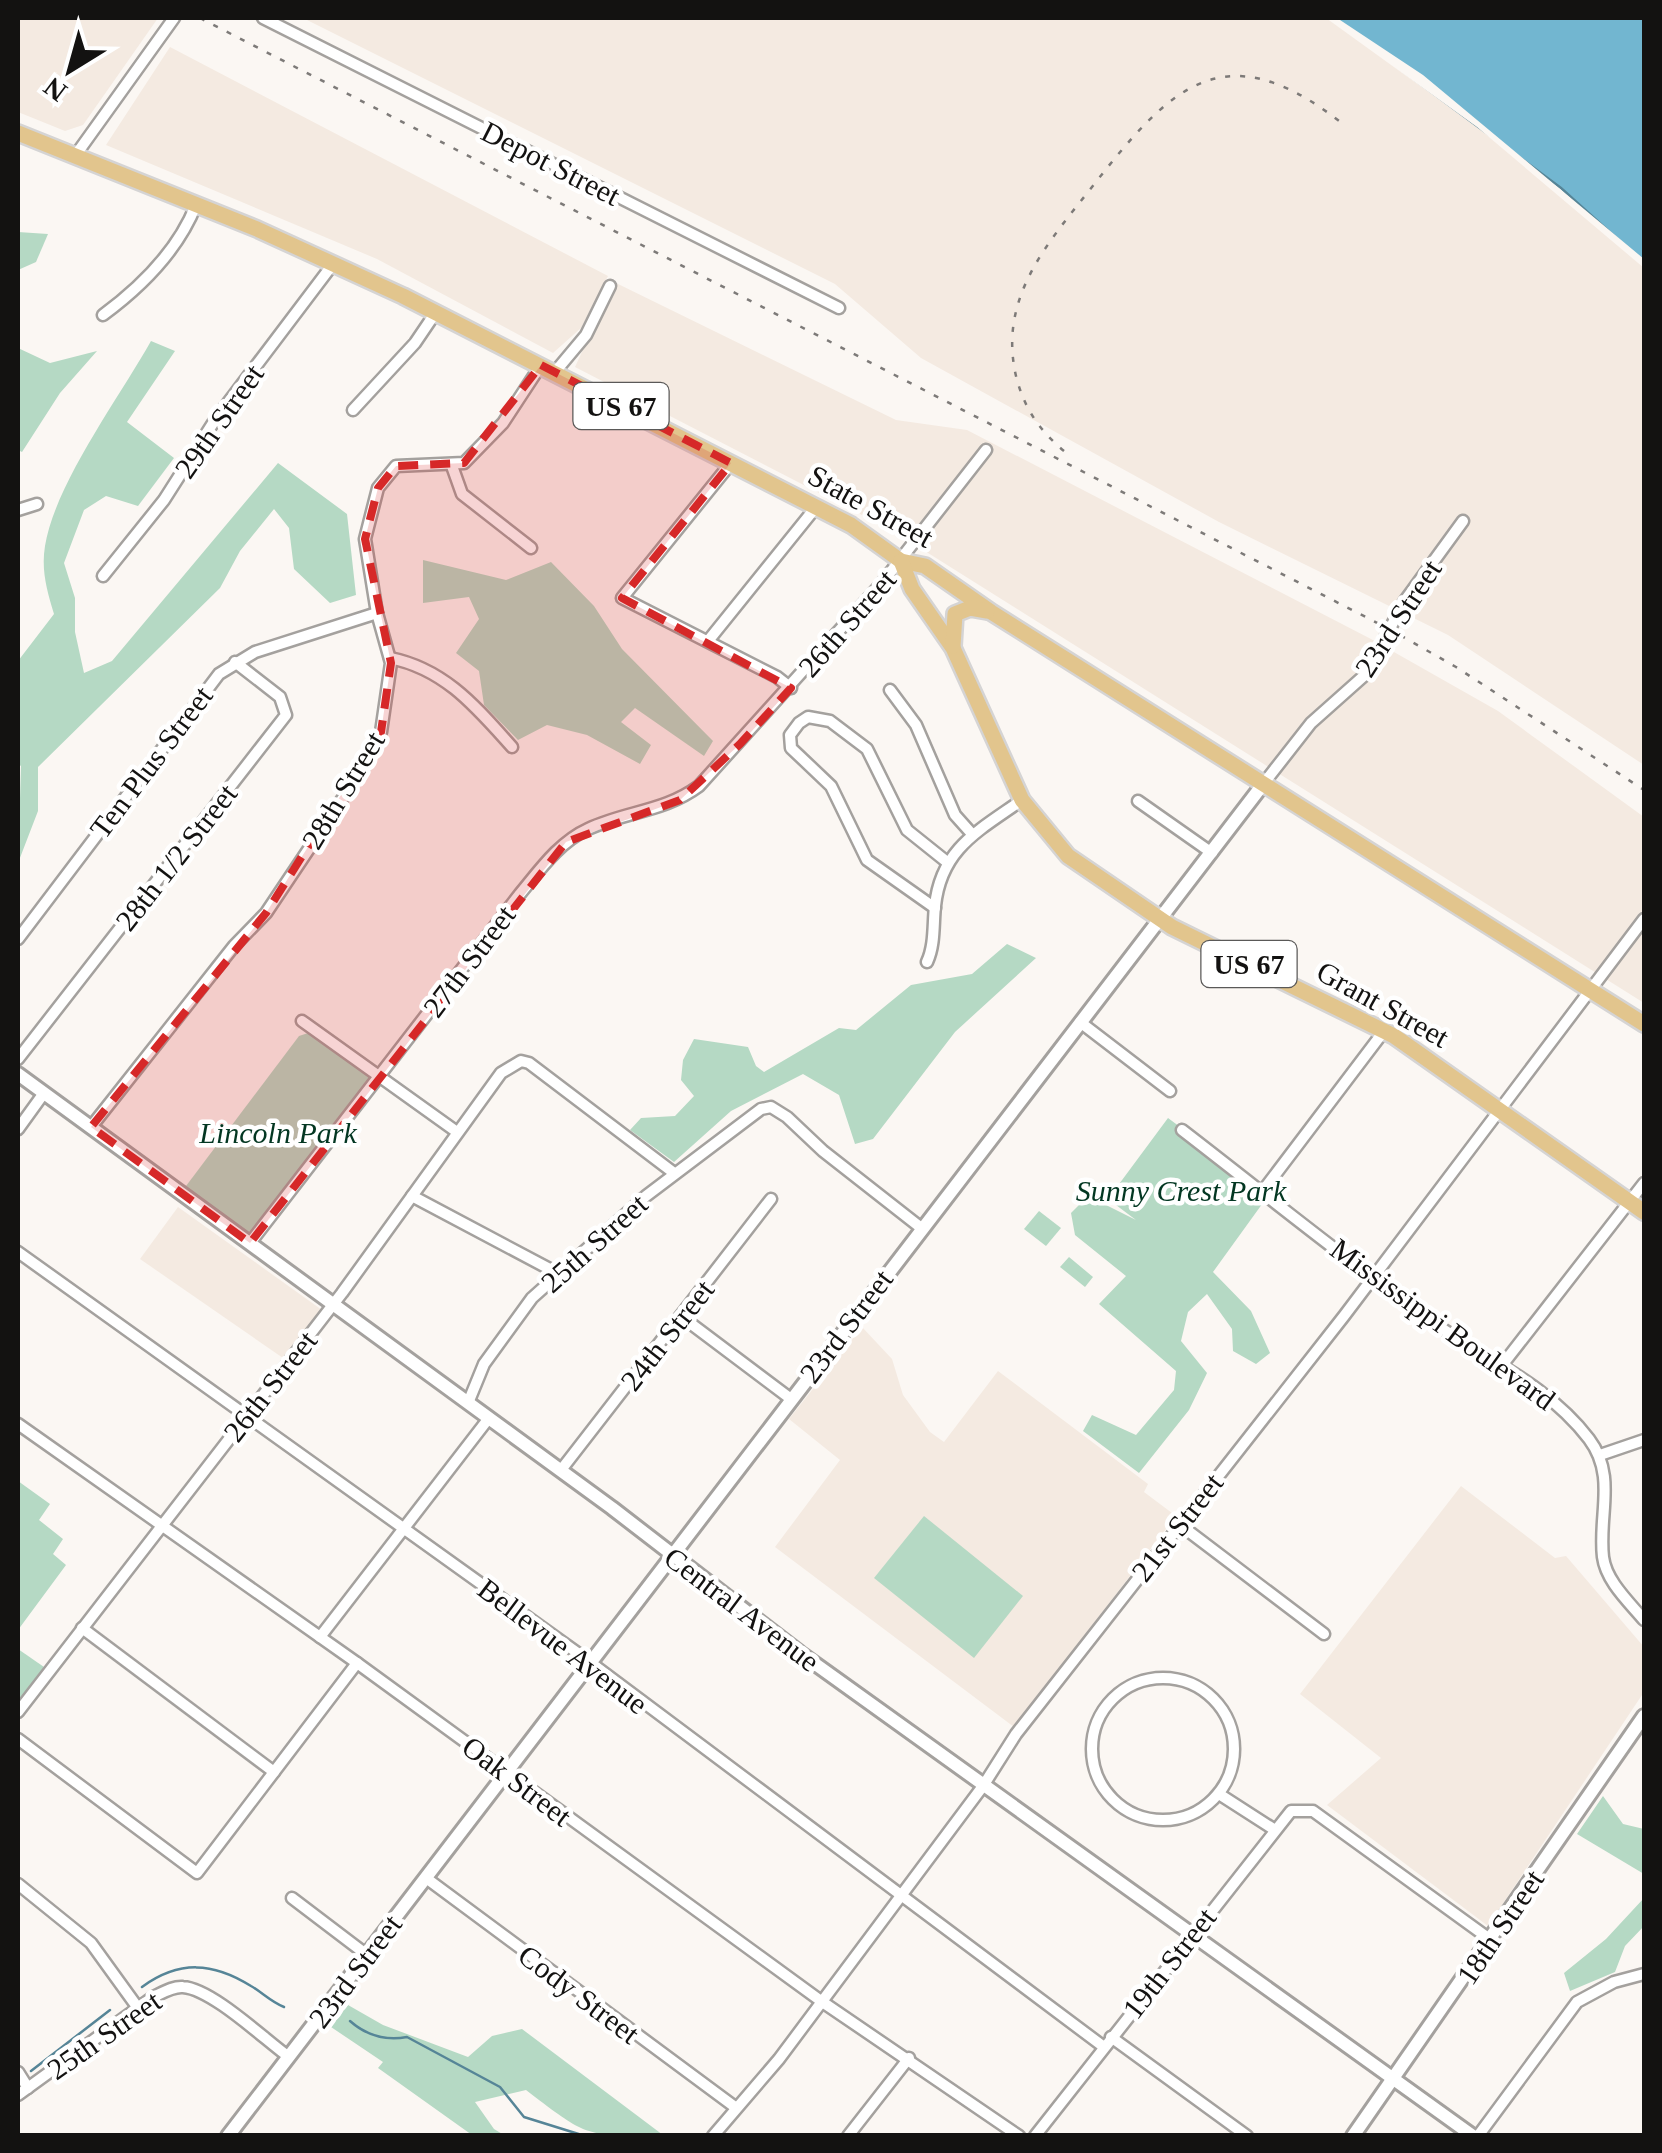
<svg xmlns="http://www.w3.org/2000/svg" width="1662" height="2153" viewBox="0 0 1662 2153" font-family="Georgia,serif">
<rect width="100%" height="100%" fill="#fbf7f3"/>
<g fill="#f4eae1">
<path d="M 18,18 L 158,18 L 83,125 L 65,131 L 18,112 Z"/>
<path d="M 303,18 L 1331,18 L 1420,78 L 1644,263 L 1644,765 L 1448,635 L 1219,522 L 921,358 L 835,284 Z"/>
<path d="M 170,47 L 608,276 L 581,328 L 553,353 L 377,259 L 106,145 Z"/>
<path d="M 614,282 L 896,420 L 967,430 L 1371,639 L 1498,711 L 1644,817 L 1644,1003 L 893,531 L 575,367 Z"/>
<path d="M 178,1207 L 322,1310 L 283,1358 L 140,1259 Z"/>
<path d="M 862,1327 L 892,1359 L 903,1395 L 930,1432 L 944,1442 L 998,1371 L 1148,1484 L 1144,1492 L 1176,1516 L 1014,1727 L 775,1547 L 840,1460 L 789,1419 Z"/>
<path d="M 1461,1486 L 1555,1558 L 1566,1556 L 1644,1647 L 1644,1692 L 1488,1926 L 1327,1805 L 1381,1758 L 1300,1694 Z"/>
</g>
<g fill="#b5d9c4">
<path d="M 18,232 L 48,234 L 36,262 L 18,270 Z"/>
<path d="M 151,341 L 175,351 L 127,422 L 174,458 L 138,506 L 106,496 L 84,510 L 64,563 L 75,598 L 75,632 L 84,673 L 112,661 L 278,463 L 347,514 L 356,595 L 330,603 L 294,569 L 289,528 L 274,509 L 240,551 L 220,588 L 38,767 L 38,811 L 18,863 L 21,766 L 18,764 L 18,661 L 54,614 C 47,591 41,570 45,546 C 55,484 119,398 151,341 Z"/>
<path d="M 18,348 L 50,363 L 97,351 L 60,393 L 22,452 L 18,450 Z"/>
<path d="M 423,560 L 506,580 L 551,562 L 594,606 L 622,649 L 713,741 L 704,756 L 635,708 L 621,722 L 651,745 L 640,764 L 587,735 L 547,725 L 518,740 L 484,705 L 479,671 L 456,653 L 479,619 L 469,597 L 423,603 Z"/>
<path d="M 1007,944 L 1036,958 L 955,1032 L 873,1139 L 855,1144 L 839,1095 L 803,1074 L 731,1111 L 674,1162 L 630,1130 L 641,1118 L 675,1116 L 694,1096 L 681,1080 L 683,1060 L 694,1039 L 748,1047 L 756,1066 L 764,1072 L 839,1028 L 856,1030 L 911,985 L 972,974 Z"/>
<path d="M 311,1032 L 369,1073 L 370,1081 L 253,1233 L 244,1235 L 183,1190 L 299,1036 Z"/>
<path d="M 1168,1118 L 1258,1185 L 1265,1200 L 1213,1272 L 1251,1311 L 1270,1353 L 1256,1364 L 1233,1351 L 1232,1329 L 1207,1294 L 1188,1312 L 1181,1341 L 1207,1373 L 1189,1410 L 1139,1473 L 1083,1431 L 1092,1415 L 1136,1435 L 1174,1390 L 1176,1371 L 1099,1304 L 1126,1276 L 1075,1235 L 1071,1213 L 1088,1196 L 1136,1220 L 1108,1199 Z"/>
<path d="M 1039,1211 L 1061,1228 L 1046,1246 L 1024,1229 Z"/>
<path d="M 1069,1257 L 1093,1277 L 1085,1287 L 1060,1267 Z"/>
<path d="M 18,1481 L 50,1504 L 39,1520 L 63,1539 L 53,1554 L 66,1565 L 18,1630 Z"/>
<path d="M 924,1516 L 1023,1596 L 974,1658 L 874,1578 Z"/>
<path d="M 18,1649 L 44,1667 L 18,1702 Z"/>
<path d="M 1603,1796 L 1623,1824 L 1644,1829 L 1644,1887 L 1644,1874 L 1577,1834 Z"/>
<path d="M 1644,1898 L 1644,1926 L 1625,1946 L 1615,1972 L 1570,1991 L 1564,1973 L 1606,1939 Z"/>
<path d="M 348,2005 L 383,2025 L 468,2057 L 492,2036 L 522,2029 L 663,2135 C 584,2136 589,2138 526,2090 L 475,2102 L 494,2129 L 504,2135 L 472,2135 L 378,2068 L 383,2062 L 331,2027 Z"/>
</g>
<path fill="#72b6d0" stroke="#568597" stroke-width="2.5" d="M 1331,18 L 1644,18 L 1644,263 L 1561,188 Z"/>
<path fill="#fbf7f3" d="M 1326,18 L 1337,18 L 1423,75 L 1644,259 L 1644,268 L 1477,127 Z"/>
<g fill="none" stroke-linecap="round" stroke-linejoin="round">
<g stroke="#568597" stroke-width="2.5">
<path d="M 142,1987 C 179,1960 213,1962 251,1986 C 263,1993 271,2002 284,2007"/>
<path d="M 350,2021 C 367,2036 385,2041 407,2037 L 500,2087 L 524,2117 L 585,2136"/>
<path d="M 31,2071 L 110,2010"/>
</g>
<g stroke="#a4a19e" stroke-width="15">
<g id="minor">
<path d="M 263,18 L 839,308"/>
<path d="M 75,156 L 174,18"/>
<path d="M 103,315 C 141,287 178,250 196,205"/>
<path d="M 555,372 L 586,335 L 610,286"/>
<path d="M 353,410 L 415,343 L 436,312"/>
<path d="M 731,463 L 622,598 L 777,677 L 791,688"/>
<path d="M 452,466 L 462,494 L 531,548"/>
<path d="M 18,510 L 37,504"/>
<path d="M 103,576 L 164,500 L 215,420 L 333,264"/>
<path d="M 708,641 L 816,507"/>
<path d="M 390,658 C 445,669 476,707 512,747"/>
<path d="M 890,690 L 916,725 L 955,815 L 972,834"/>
<path d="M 1264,783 L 1311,723 L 1366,674 L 1404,602 L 1463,521"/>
<path d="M 1138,801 L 1212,853"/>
<path d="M 935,908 L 867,860 L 831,786 L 791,748 L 790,735 L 799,723 L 808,717 L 830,721 L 867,749 L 907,830 L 947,862"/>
<path d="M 18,939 L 219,674 L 255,652 L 377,613"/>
<path d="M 927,962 C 935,945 933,924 935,906 C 941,849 978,831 1022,800"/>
<path d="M 302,1021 L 457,1132"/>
<path d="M 1080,1022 L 1170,1091"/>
<path d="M 18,1059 L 286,715 L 280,697 L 235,662"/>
<path d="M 91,1127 L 234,946 L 266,913 L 365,765 L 381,732 L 391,663 L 377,613 L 365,539 L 378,488 L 396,466 L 464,463 L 503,423 L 541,365"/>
<path d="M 18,1129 L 44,1093"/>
<path d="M 1182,1130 C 1265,1194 1346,1260 1431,1321 C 1485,1359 1547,1384 1589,1439 C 1617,1476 1598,1515 1603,1557 C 1606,1581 1629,1602 1644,1620"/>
<path d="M 1262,1192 L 1384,1031"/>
<path d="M 412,1196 L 559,1274"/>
<path d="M 250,1243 L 519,895 C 539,871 559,842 588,829 C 626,811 664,812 699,786 L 882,583 L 986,450"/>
<path d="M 18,1252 L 579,1654 L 1104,2047"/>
<path d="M 682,1317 L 791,1399"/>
<path d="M 1503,1364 L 1644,1183"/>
<path d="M 468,1403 L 484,1364 L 532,1298 L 646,1196 L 761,1109 L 771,1107 L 787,1117 L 823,1151 L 920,1227"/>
<path d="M 18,1424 L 357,1663 L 821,2001 L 1019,2136"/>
<path d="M 1600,1455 L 1644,1440"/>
<path d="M 561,1470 L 771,1199"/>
<path d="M 1179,1524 L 1324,1634"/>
<path d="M 82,1628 L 274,1772"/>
<path d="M 320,1637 L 489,1418"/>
<circle cx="1163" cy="1749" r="71"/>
<path d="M 18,1712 L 342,1293 L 501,1073 L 521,1061 L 529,1063 L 674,1173"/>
<path d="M 18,1739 L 197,1873 L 357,1663"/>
<path d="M 1219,1794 L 1275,1830"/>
<path d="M 426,1878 L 735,2107"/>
<path d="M 18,1884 L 91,1943 L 138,2008"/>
<path d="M 292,1898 L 367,1955"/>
<path d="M 1111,2037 L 1247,2136"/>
<path d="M 18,2072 L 28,2088"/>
<path d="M 18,2095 L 153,1997 C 162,1993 173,1986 183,1987 C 212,1989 264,2039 289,2057"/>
<path d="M 713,2136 L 779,2059 L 983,1786 L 1016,1734 L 1344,1316 L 1644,919"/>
<path d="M 848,2136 L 909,2058"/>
<path d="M 1035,2136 L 1291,1811 L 1313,1811 L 1491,1940"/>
<path d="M 1478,2136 L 1577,2002 L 1614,1982 L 1644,1974"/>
</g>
</g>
<g stroke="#a4a19e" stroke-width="18">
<g id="tertiary">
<path d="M 18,1074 L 612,1508 L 800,1653 L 1473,2136"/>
<path d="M 228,2136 L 1264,783"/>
<path d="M 1353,2136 L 1644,1716"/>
</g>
</g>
<g stroke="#d5d4d4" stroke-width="20">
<g id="primary">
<path d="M 18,133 L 257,229 L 403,296 L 851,525 L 901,561 L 925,566 L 991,612 L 1644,1024"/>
<path d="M 901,561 L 912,589 L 953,648 L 1022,800 L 1068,856 L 1172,927 L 1394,1036 L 1644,1212"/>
<path d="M 953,646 L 955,614 L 970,608 L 987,611"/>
</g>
</g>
<use href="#minor" stroke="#fff" stroke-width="10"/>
<use href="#tertiary" stroke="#fff" stroke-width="12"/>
<use href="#primary" stroke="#e2c58d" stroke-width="15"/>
<g stroke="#7d7a78" stroke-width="2.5" stroke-dasharray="5 10" stroke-linecap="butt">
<path d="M 200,18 L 1391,630 L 1456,667 L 1644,790"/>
<path d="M 1064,451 C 1039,430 1024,408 1016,376 C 998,298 1047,244 1092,187 C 1168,90 1222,30 1339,121"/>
</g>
</g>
<path fill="#d62828" fill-opacity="0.2" stroke="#d62828" stroke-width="8" stroke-dasharray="20 12" stroke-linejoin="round" d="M 541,365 L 731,463 L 622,598 L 791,688 L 740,744 L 680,800 L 566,842 L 250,1243 L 91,1127 L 266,913 L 381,732 L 391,663 L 365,539 L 378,488 L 396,466 L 464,463 Z"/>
<g text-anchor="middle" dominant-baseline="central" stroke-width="9" stroke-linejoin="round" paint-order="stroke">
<g fill="#fff" stroke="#5a5958" stroke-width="2.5">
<rect x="573.5" y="383" width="95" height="46" rx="8"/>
<rect x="1201.5" y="941" width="95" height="46" rx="8"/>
</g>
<g font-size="28" font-weight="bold" fill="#131211">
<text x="621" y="406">US 67</text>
<text x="1249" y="964">US 67</text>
</g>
<g font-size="30" fill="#131211" stroke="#fff">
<text transform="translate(551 163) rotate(27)">Depot Street</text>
<text transform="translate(219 421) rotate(-55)">29th Street</text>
<text transform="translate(871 506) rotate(29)">State Street</text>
<text transform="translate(1398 618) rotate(-57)">23rd Street</text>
<text transform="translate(847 623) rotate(-49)">26th Street</text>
<text transform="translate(151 762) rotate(-53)">Ten Plus Street</text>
<text transform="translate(343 790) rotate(-59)">28th Street</text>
<text transform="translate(176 857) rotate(-52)">28th 1/2 Street</text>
<text transform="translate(469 961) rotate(-53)">27th Street</text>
<text transform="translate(1383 1004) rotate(29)">Grant Street</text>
<text transform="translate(594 1243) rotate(-42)">25th Street</text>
<text transform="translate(1443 1324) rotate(36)">Mississippi Boulevard</text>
<text transform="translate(846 1326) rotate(-53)">23rd Street</text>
<text transform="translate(667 1335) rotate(-52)">24th Street</text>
<text transform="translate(270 1386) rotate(-52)">26th Street</text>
<text transform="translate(1177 1527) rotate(-52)">21st Street</text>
<text transform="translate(742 1609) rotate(37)">Central Avenue</text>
<text transform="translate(563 1646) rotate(37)">Bellevue Avenue</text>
<text transform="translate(517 1781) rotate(37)">Oak Street</text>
<text transform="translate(1500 1927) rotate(-56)">18th Street</text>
<text transform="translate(1169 1963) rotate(-52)">19th Street</text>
<text transform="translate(355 1971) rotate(-53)">23rd Street</text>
<text transform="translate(579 1994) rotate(37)">Cody Street</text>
<text transform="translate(104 2035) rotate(-35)">25th Street</text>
</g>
<g font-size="30" font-style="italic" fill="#033722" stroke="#fff">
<text x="278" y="1132">Lincoln Park</text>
<text x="1181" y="1190">Sunny Crest Park</text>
</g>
</g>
<rect width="1662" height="2153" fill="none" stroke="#131211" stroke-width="40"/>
<g transform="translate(70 70) rotate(217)" stroke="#ffffff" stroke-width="8" paint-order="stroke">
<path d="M0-8L18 38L0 25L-18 38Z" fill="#131211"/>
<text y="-15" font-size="28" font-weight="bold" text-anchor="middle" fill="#131211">N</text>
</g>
</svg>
